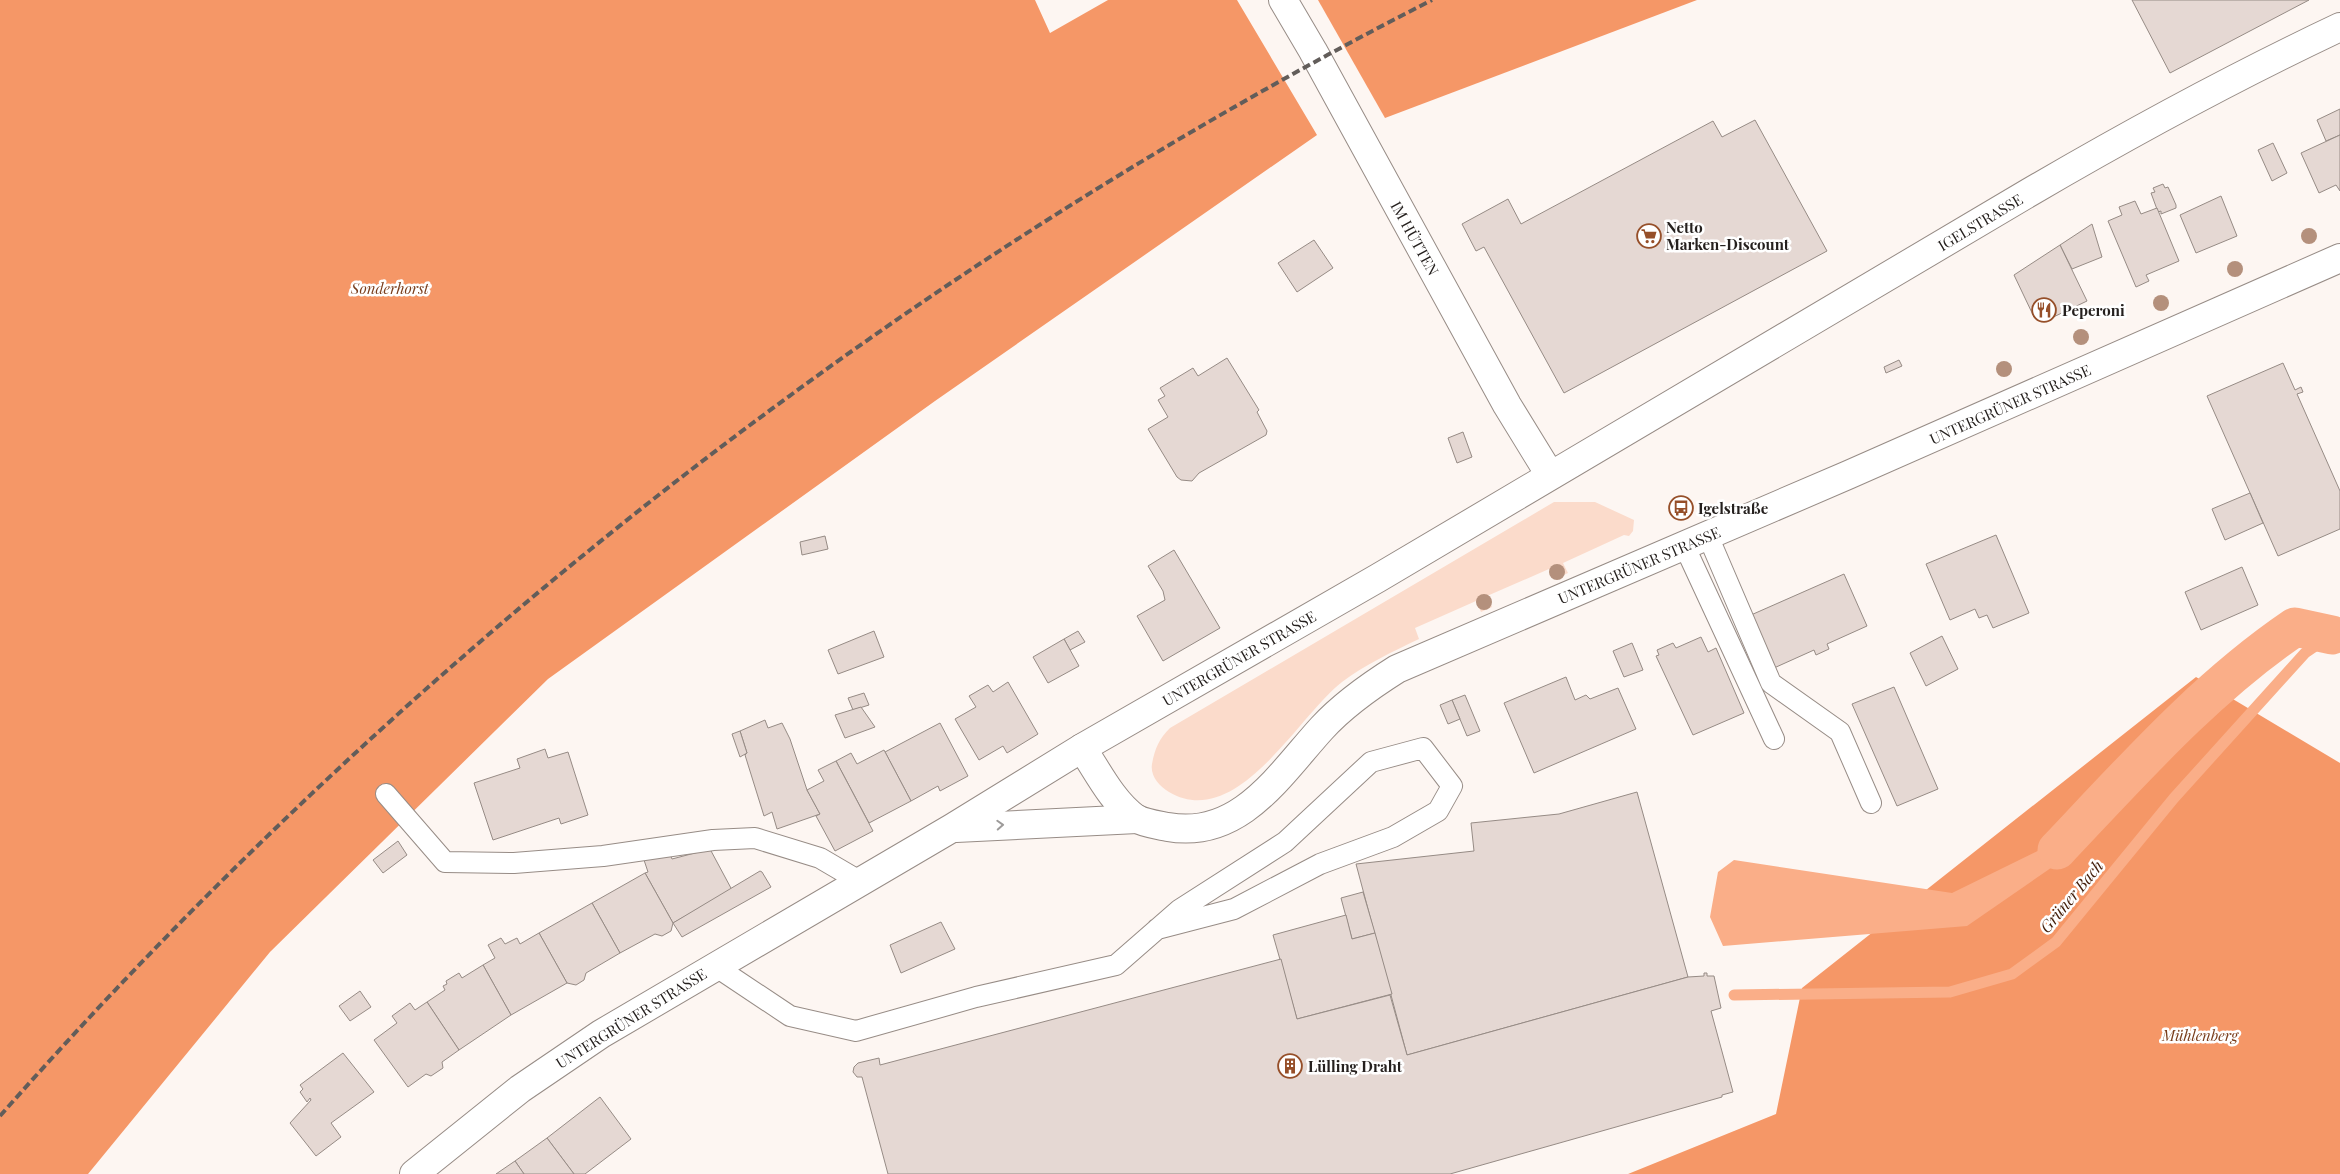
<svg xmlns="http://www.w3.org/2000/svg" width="2340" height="1174" viewBox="0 0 2340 1174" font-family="'Playfair Display',serif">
<rect width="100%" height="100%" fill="#fdf6f2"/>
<path fill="#fbdbcb" d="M 1554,502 L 1595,502 L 1634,520 L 1633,531 L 1629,536 L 1624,535 L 1563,563 L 1568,573 L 1555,579 L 1549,569 L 1487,596 L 1492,607 L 1481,612 L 1476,601 L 1415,628 L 1419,639 C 1392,652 1366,664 1342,682 C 1298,716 1237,832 1169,792 C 1159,786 1150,776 1152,764 C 1155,748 1159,739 1170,728 Z"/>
<g fill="#f59767">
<path d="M 0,0 L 1035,0 L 1050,33 L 1108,0 L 1237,0 L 1317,135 L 935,401 L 548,679 L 270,952 L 88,1174 L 0,1174 Z"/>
<path d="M 1318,0 L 1697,0 L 1385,118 Z"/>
<path d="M 2196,677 L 2340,763 L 2340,1174 L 1628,1174 L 1776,1114 L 1802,988 Z"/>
</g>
<path fill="#faae88" d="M 2054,843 L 2061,861 L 1967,926 L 1723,946 L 1710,917 L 1718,872 L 1734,860 L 1952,893 Z"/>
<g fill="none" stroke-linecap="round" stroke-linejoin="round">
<path stroke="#faae88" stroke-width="11" d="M 1734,995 L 1950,992 L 2012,974 L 2056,942 L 2174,798 L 2305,653 L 2340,629"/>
<path stroke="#faae88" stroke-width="39" d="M 2057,850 C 2131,772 2205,688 2295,627 L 2332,635"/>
</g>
<g fill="#e5d8d3" stroke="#968b85">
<path d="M 2132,0 L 2309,0 L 2170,73 Z"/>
<path d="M 2340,109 L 2340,135 L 2326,141 L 2317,120 Z"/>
<path d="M 1755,120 L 1827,251 L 1564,393 L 1484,247 L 1476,251 L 1462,224 L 1508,199 L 1521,224 L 1713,121 L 1722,137 Z"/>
<path d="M 2340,135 L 2340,191 L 2336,185 L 2319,193 L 2301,153 Z"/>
<path d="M 2273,143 L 2287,173 L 2272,181 L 2258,150 Z"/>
<path d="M 2163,184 L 2165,188 L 2168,187 L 2176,205 L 2176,208 L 2161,214 L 2161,211 L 2158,212 L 2151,193 L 2155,192 L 2153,188 Z"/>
<path d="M 2221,196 L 2237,236 L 2196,253 L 2180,215 Z"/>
<path d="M 2135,201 L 2141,214 L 2157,208 L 2179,261 L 2146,275 L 2149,281 L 2136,287 L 2108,221 L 2122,215 L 2119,207 Z"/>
<path d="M 2092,224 L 2102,257 L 2072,269 L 2060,245 Z"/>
<path d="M 1314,240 L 1333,268 L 1297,292 L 1278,263 Z"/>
<path d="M 2060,245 L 2087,301 L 2045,321 L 2038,315 L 2034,317 L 2014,275 Z"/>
<path d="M 1227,358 L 1259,410 L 1257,412 L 1267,431 L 1266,435 L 1199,473 L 1192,481 L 1181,480 L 1177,477 L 1148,429 L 1168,417 L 1158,400 L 1165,396 L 1160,388 L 1193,368 L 1198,376 Z"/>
<path d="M 1899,360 L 1902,366 L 1886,373 L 1884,367 Z"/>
<path d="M 2283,363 L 2295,390 L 2301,387 L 2303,392 L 2297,394 L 2340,491 L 2340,529 L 2278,556 L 2207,396 Z"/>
<path d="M 1463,432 L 1472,457 L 1457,463 L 1448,438 Z"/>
<path d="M 2250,493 L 2263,523 L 2225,540 L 2212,509 Z"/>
<path d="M 1996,535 L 2029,613 L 1993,628 L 1987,615 L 1979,618 L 1975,609 L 1950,620 L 1926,564 Z"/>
<path d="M 825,536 L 828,549 L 802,555 L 800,542 Z"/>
<path d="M 1174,550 L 1220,628 L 1163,661 L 1137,616 L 1165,600 L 1163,591 L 1148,566 Z"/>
<path d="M 2242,567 L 2258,605 L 2201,630 L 2185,592 Z"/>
<path d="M 1844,574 L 1867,626 L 1827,644 L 1829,649 L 1816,655 L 1814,650 L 1774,668 L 1751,615 Z"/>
<path d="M 874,631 L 884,657 L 838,674 L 828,650 Z"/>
<path d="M 1078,631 L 1085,642 L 1070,650 L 1064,639 Z"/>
<path d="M 1942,636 L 1958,669 L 1926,686 L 1910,653 Z"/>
<path d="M 1701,637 L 1708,652 L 1716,648 L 1744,713 L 1693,735 L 1656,656 L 1659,655 L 1657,650 L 1673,643 L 1676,648 Z"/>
<path d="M 1064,639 L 1079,666 L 1048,683 L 1033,657 Z"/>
<path d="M 1632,643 L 1643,670 L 1624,677 L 1613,651 Z"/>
<path d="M 1566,677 L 1575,700 L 1586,695 L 1590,699 L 1618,688 L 1636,729 L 1534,773 L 1504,703 Z"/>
<path d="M 1008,682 L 1038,734 L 1007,753 L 1003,746 L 979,760 L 955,719 L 976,707 L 969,696 L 988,685 L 993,692 Z"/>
<path d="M 1894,687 L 1938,789 L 1897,806 L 1852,704 Z"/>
<path d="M 864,693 L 869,705 L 853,710 L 848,698 Z"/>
<path d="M 1465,695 L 1480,731 L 1467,736 L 1452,700 Z"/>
<path d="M 1452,700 L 1460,719 L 1448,724 L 1440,705 Z"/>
<path d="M 861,707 L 875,727 L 845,738 L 835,715 Z"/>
<path d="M 765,720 L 768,728 L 782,723 L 790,739 L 807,790 L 820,814 L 777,829 L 772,812 L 764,816 L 745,755 L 747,753 L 740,731 Z"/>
<path d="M 940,723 L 968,776 L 940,791 L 938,786 L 911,801 L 885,752 Z"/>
<path d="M 740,731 L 747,753 L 740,757 L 732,734 Z"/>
<path d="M 545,749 L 548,758 L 568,752 L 588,815 L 561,824 L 559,818 L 493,840 L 474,783 L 520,768 L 517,759 Z"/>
<path d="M 884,750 L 911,801 L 869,823 L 836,761 L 851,753 L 857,764 Z"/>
<path d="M 836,761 L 873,831 L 835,851 L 816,816 L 820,814 L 807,790 L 824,781 L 818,770 Z"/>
<path d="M 1637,792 L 1688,977 L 1407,1055 L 1356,864 L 1474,851 L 1471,823 L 1559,814 Z"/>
<path d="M 398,841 L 407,855 L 383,873 L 373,860 Z"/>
<path d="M 710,849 L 732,890 L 673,923 L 645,873 L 648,872 L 643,857 L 669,852 L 672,859 Z"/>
<path d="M 760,871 L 762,872 L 771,887 L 682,937 L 673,923 Z"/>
<path d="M 645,873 L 673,923 L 671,931 L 662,936 L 655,934 L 620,953 L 592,903 Z"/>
<path d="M 1363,892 L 1375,933 L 1352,939 L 1341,898 Z"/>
<path d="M 592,903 L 620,953 L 586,973 L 584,980 L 576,985 L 567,983 L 539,933 Z"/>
<path d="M 1346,915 L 1352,939 L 1375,933 L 1392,994 L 1297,1019 L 1273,935 Z"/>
<path d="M 941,922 L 955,949 L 901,973 L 890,945 Z"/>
<path d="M 539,933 L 567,983 L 511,1015 L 483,965 L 495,958 L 488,945 L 501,938 L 505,944 L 517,938 L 520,944 Z"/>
<path d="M 1281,959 L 1297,1019 L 1390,995 L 1407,1055 L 1688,977 L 1704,976 L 1704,973 L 1707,973 L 1707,976 L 1714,976 L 1721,1008 L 1711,1011 L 1733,1092 L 1722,1095 L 1722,1097 L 1450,1174 L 888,1174 L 862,1077 L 857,1077 L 853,1072 L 854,1067 L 858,1063 L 879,1058 L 880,1065 Z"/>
<path d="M 483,965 L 511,1015 L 459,1050 L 427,1002 L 445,990 L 443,986 L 447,984 L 446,981 L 459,973 L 462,978 Z"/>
<path d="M 360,991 L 371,1007 L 350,1021 L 339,1006 Z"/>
<path d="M 427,1002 L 459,1050 L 442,1062 L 443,1068 L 431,1076 L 426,1074 L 408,1087 L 374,1040 L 397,1023 L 392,1016 L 410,1003 L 415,1010 Z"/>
<path d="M 343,1053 L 374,1092 L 331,1123 L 341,1137 L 316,1156 L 290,1123 L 311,1100 L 310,1098 L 307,1102 L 300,1092 L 303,1089 L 300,1085 Z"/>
<path d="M 600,1097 L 631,1139 L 585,1174 L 574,1174 L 547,1138 Z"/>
<path d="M 547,1138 L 574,1174 L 524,1174 L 515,1161 Z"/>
<path d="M 515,1161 L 524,1174 L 496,1174 Z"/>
</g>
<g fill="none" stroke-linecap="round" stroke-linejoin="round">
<g stroke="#978c86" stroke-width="22">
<g id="service">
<path d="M 1708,536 L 1771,683 L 1840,732 L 1871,803"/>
<path d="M 1684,545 L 1774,739"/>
<path d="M 386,794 L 445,862 L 514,863 L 603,856 L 713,840 L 755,838 L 820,858 L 861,882"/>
<path d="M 715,966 L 790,1016 L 856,1031 L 976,997 L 1116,965 L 1179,910 L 1285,842 L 1371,762 L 1423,748 L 1452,786 L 1438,811 L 1393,837 L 1320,864 L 1234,909 L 1157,929"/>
</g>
</g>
<g stroke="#978c86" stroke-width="30">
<path id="tertiary" d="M 1283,0 L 1313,51 L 1507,405 L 1550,475"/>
</g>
<g stroke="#978c86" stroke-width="30">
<g id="secondary">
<path d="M 1082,748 C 1098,772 1112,801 1135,818 C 1143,823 1158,825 1168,827 C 1240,840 1280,774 1322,728 C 1344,704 1370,686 1397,669 L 1848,475 L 2340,258"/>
<path d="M 956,828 L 1137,819"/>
<path d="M 414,1174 L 520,1089 L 601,1034 L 952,828 L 1082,748 L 1378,578 L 2030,192 C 2131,133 2234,77 2340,27"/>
</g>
</g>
<use href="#service" stroke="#fff" stroke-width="20"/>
<use href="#tertiary" stroke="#fff" stroke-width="28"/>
<use href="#secondary" stroke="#fff" stroke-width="28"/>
<path stroke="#625d5a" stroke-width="4" stroke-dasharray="8 4" stroke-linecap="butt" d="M 0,1116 C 402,661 891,276 1432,0"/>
</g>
<g fill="#b4907c">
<circle cx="2309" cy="236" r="8"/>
<circle cx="2235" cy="269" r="8"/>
<circle cx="2161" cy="303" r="8"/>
<circle cx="2081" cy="337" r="8"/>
<circle cx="2004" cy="369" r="8"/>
<circle cx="1557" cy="572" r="8"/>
<circle cx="1484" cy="602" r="8"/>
</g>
<defs><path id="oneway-chevron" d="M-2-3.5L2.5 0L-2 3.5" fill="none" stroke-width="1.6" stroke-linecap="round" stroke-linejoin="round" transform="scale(1.25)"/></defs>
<use stroke="#9d9b9a" href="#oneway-chevron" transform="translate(1000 825) rotate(-3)"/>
<defs>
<g id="supermarket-ring" transform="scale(1.25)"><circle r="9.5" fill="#fff" stroke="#964f29" stroke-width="1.5"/><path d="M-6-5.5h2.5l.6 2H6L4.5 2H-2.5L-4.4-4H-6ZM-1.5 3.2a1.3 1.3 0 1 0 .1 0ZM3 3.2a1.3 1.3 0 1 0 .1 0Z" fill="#964f29"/></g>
<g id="restaurant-ring" transform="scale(1.25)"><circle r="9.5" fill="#fff" stroke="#964f29" stroke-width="1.5"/><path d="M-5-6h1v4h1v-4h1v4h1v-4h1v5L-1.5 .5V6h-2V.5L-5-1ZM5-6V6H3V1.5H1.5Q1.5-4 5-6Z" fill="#964f29"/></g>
<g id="bus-ring" transform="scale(1.25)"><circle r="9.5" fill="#fff" stroke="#964f29" stroke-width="1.5"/><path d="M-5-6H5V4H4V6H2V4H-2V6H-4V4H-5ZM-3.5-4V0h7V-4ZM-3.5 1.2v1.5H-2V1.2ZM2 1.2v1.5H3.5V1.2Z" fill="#964f29"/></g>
<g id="building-ring" transform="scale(1.25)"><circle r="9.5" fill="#fff" stroke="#964f29" stroke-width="1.5"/><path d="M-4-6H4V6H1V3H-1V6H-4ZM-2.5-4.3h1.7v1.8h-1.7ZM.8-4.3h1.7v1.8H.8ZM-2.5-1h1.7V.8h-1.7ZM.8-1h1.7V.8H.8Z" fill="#964f29"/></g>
</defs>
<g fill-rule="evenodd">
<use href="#supermarket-ring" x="1649" y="236"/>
<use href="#restaurant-ring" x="2044" y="310"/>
<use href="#bus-ring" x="1681" y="508"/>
<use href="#building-ring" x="1290" y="1066"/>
</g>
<g text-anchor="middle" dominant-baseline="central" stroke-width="5" stroke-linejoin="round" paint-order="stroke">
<g font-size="15" fill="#25201e" stroke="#fff">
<text transform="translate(1980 222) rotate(-31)">IGELSTRASSE</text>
<text transform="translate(1415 238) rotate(61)">IM HÜTTEN</text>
<text transform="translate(2010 404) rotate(-24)">UNTERGRÜNER STRASSE</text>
<text transform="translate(1639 565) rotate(-23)">UNTERGRÜNER STRASSE</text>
<text transform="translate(1239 658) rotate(-30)">UNTERGRÜNER STRASSE</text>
<text transform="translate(631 1018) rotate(-32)">UNTERGRÜNER STRASSE</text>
</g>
<g font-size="15" font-weight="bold" fill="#25201e" stroke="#fff" text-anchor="start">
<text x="1666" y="227">Netto<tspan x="1666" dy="17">Marken-Discount</tspan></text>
<text x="2062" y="310">Peperoni</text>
<text x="1698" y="508">Igelstraße</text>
<text x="1308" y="1066">Lülling Draht</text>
</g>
<g font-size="15" font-style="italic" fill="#793d1b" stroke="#fff">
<text x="390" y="288">Sonderhorst</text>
<text x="2200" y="1035">Mühlenberg</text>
</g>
<g font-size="16" font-style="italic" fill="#45200c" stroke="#fff">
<text transform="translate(2071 896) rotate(-50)">Grüner Bach</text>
</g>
</g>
</svg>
